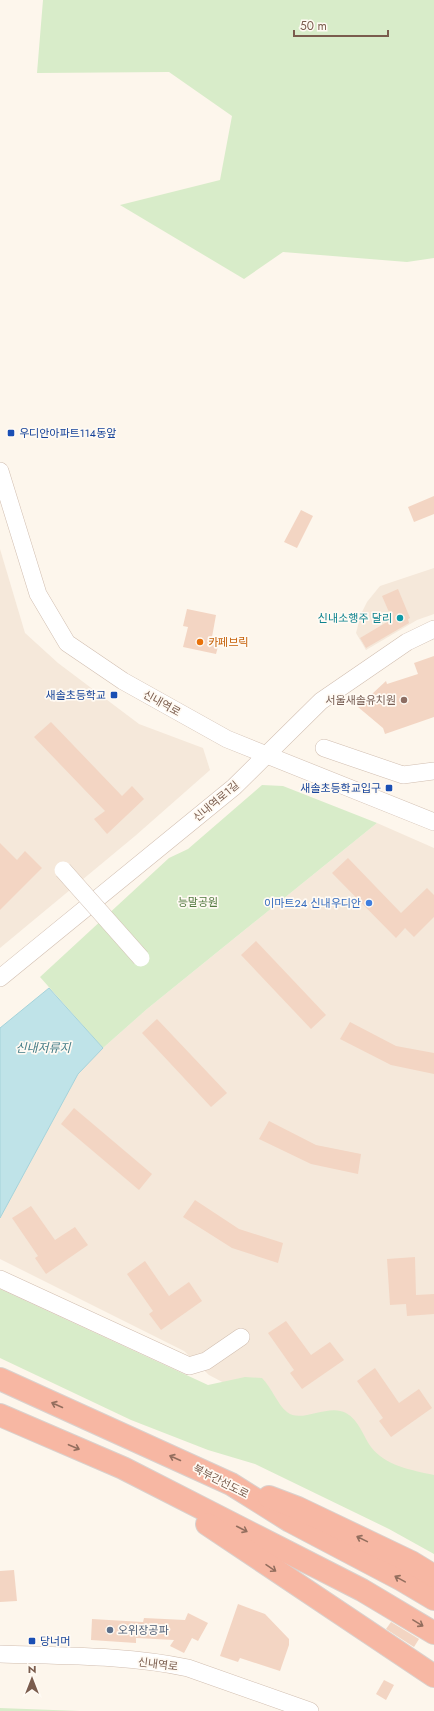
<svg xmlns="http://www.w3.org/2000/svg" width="434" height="1711" viewBox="0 0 434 1711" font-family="Jost,'Noto Sans KR',sans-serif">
<rect width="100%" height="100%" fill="#fdf6ec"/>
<g fill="#f5e8da">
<path d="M 0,549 L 25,633 L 58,663 L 139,724 L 203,748 L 210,770 L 135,836 L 0,948 Z"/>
<path d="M 434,568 L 434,614 L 417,620 L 366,650 L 356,633 L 361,614 L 367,602 L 380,586 Z"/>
<path d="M 377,823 L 434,848 L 434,1494 L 209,1375 L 184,1351 L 0,1259 L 0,1218 L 78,1074 L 103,1048 L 147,1009 Z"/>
</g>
<g fill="#d8ecc9">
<path d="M 43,0 L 434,0 L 434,258 L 407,262 L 283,252 L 244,279 L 120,205 L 220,180 L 232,116 L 169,72 L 37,73 Z"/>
<path d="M 262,785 L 283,786 L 377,823 L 147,1009 L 103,1048 L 40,977 L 169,858 L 188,849 Z"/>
<path d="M 0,1289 L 208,1385 L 245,1377 L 262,1378 C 272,1388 277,1404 287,1412 C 301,1424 328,1403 346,1413 C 359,1420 363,1436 371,1447 C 386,1466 411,1470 434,1475 L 434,1554 L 389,1529 L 255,1464 L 208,1450 L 131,1420 L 0,1358 Z"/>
<path d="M 0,1708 L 80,1711 L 0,1711 Z"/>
</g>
<path fill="#bfe3e8" stroke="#a5d3da" d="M 49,988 L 103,1048 L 78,1074 L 0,1218 L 0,1028 Z"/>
<g fill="#f3d5c3">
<path d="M 434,496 L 434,514 L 414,522 L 408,507 Z"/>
<path d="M 301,510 L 313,516 L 297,548 L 284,542 Z"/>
<path d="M 398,589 L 410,618 L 408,619 L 409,623 L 366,648 L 360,638 L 392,619 L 382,596 Z"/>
<path d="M 187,609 L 216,615 L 212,637 L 220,639 L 216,654 L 183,647 L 188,627 L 183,626 Z"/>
<path d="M 434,656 L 434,717 L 385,734 L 383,728 L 358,707 L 386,681 L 387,684 L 418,674 L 414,663 Z"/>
<path d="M 51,722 L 122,796 L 132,786 L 144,799 L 107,834 L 94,819 L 105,811 L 34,737 Z"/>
<path d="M 0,843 L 17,860 L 25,851 L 42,868 L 0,910 Z"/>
<path d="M 348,858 L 401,913 L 427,888 L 434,895 L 434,917 L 414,937 L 405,928 L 396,938 L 332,873 Z"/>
<path d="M 256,941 L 326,1015 L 311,1029 L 241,955 Z"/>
<path d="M 157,1019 L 227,1093 L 211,1107 L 142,1033 Z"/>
<path d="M 350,1022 L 396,1046 L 434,1053 L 434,1074 L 391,1065 L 340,1039 Z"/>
<path d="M 74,1108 L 152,1174 L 139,1190 L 61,1124 Z"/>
<path d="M 269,1121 L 316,1145 L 361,1154 L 358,1174 L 311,1164 L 259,1139 Z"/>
<path d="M 195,1200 L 239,1229 L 283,1243 L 278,1263 L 232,1248 L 183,1217 Z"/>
<path d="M 31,1206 L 55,1240 L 75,1227 L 88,1245 L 46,1274 L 35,1258 L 38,1256 L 12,1218 Z"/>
<path d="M 415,1257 L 416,1295 L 434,1294 L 434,1314 L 407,1316 L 406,1304 L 390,1305 L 387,1259 Z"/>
<path d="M 145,1261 L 169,1296 L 189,1282 L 202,1301 L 161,1330 L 149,1314 L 153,1311 L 127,1274 Z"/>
<path d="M 286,1321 L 311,1355 L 330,1342 L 344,1360 L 302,1389 L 290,1373 L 294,1370 L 268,1333 Z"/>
<path d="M 375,1368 L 399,1403 L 419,1389 L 432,1408 L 391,1437 L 379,1421 L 383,1418 L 357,1381 Z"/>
<path d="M 14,1570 L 17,1601 L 0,1602 L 0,1571 Z"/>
<path d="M 238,1604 L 265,1614 L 289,1639 L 289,1645 L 280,1671 L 240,1658 L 238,1662 L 220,1656 Z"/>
<path d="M 188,1613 L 208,1623 L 198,1641 L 192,1638 L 184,1653 L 170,1646 L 174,1640 L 136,1638 L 136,1643 L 91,1640 L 92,1619 L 143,1622 L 144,1618 L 185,1620 Z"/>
<path d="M 391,1622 L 419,1639 L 414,1647 L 386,1629 Z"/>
<path d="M 384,1680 L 394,1685 L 386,1700 L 376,1694 Z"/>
</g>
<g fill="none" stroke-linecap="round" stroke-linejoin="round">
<g stroke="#d1beb0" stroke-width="18">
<g id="minor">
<path d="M 0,471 L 38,594 L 67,643 L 123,681 L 227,739 L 434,822"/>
<path d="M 324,748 L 403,775 L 434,771"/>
<path d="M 0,978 L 234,787 L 321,701 L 407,642 L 434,629"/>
<path d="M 0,1279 L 189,1366 L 206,1361 L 241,1337"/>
<path d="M 0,1654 C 63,1656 127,1655 188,1668 L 310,1711"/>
</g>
</g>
<g stroke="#dad1cd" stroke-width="24">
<g id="highway">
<path d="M 0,1379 L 231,1484 L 290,1521 L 402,1580 L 434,1599"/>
<path d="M 0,1415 L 123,1468 L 362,1590 L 434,1633"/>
<path d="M 269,1497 L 298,1508 L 411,1562 L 434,1576"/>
<path d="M 207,1524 L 434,1676"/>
</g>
</g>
<use href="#minor" stroke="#fff" stroke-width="17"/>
<use href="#highway" stroke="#f7b7a3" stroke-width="22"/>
<g stroke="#d1beb0" stroke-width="18" stroke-linecap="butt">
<path id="minor-bridge" d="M 63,870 L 141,958"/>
</g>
<use href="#minor-bridge" stroke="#fff" stroke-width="17"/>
</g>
<defs><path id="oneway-shaft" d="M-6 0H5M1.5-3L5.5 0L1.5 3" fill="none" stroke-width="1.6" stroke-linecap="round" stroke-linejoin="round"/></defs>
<g stroke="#936e5e">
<use href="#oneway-shaft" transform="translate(57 1405) rotate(-156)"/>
<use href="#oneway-shaft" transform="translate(74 1447) rotate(23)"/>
<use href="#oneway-shaft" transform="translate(175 1458) rotate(-156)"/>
<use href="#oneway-shaft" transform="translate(242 1529) rotate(27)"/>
<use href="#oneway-shaft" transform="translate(362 1539) rotate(-154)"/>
<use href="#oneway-shaft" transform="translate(271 1568) rotate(34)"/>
<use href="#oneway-shaft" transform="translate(400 1579) rotate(-151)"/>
<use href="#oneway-shaft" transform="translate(418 1623) rotate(31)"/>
</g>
<g fill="#1a4fb4" stroke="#fffaf3" stroke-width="1.5">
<rect x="7" y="429" width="8" height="8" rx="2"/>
<rect x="110" y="691" width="8" height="8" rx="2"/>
<rect x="385" y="784" width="8" height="8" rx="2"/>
<rect x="28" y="1637" width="8" height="8" rx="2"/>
</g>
<circle fill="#0f9aa8" stroke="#fffaf3" stroke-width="1.5" cx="400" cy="618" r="4"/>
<circle fill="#e8710a" stroke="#fffaf3" stroke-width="1.5" cx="200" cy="642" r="4"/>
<circle fill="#8d6e63" stroke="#fffaf3" stroke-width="1.5" cx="404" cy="700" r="4"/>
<circle fill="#3f7fe0" stroke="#fffaf3" stroke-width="1.5" cx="369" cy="903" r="4"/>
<circle fill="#5c6f8a" stroke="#fffaf3" stroke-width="1.5" cx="110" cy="1630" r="4"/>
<g text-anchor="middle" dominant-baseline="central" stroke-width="3.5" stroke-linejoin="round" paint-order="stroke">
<g font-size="11" fill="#164399" stroke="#fffaf3" text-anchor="start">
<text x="19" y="433">우디안아파트114동앞</text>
<text x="106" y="695" text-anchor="end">새솔초등학교</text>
<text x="381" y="788" text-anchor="end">새솔초등학교입구</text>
<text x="40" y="1641">당너머</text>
</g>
<g font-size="11" fill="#0d838f" stroke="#fffaf3" text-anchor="end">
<text x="392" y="618">신내소행주 달리</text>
</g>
<g font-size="11" fill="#c56008" stroke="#fffaf3" text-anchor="start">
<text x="208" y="642">카페브릭</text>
</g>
<g font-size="11" fill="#785e54" stroke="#fffaf3" text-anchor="end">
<text x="396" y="700">서울새솔유치원</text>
</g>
<g font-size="11" fill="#7a5c4d" stroke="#fffaf3">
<text transform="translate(162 703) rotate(29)">신내역로</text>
<text transform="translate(216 801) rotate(-40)">신내역로1길</text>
<text transform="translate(221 1481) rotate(27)">북부간선도로</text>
<text transform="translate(158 1664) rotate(7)">신내역로</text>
</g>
<g font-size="11" fill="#537a41" stroke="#fffaf3">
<text x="198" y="902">능말공원</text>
</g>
<g font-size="11" fill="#366cbe" stroke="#fffaf3" text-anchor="end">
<text x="361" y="903">이마트24 신내우디안</text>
</g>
<g font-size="11" fill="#4e5e75" stroke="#fffaf3" text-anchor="start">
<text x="118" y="1630">오위장공파</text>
</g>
<g font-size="12" font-style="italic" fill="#437c86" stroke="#fffaf3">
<text x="43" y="1048">신내저류지</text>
</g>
</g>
<g transform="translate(32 1679)" stroke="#fffaf3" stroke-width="3" paint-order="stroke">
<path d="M0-3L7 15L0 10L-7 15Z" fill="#7a5c4d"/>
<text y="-6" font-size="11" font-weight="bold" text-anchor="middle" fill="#7a5c4d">N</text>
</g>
<path d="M294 30v6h94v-6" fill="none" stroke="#7a5c4d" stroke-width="2"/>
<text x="300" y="30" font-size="12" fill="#7a5c4d" stroke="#fffaf3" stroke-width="3" paint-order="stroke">50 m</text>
</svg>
